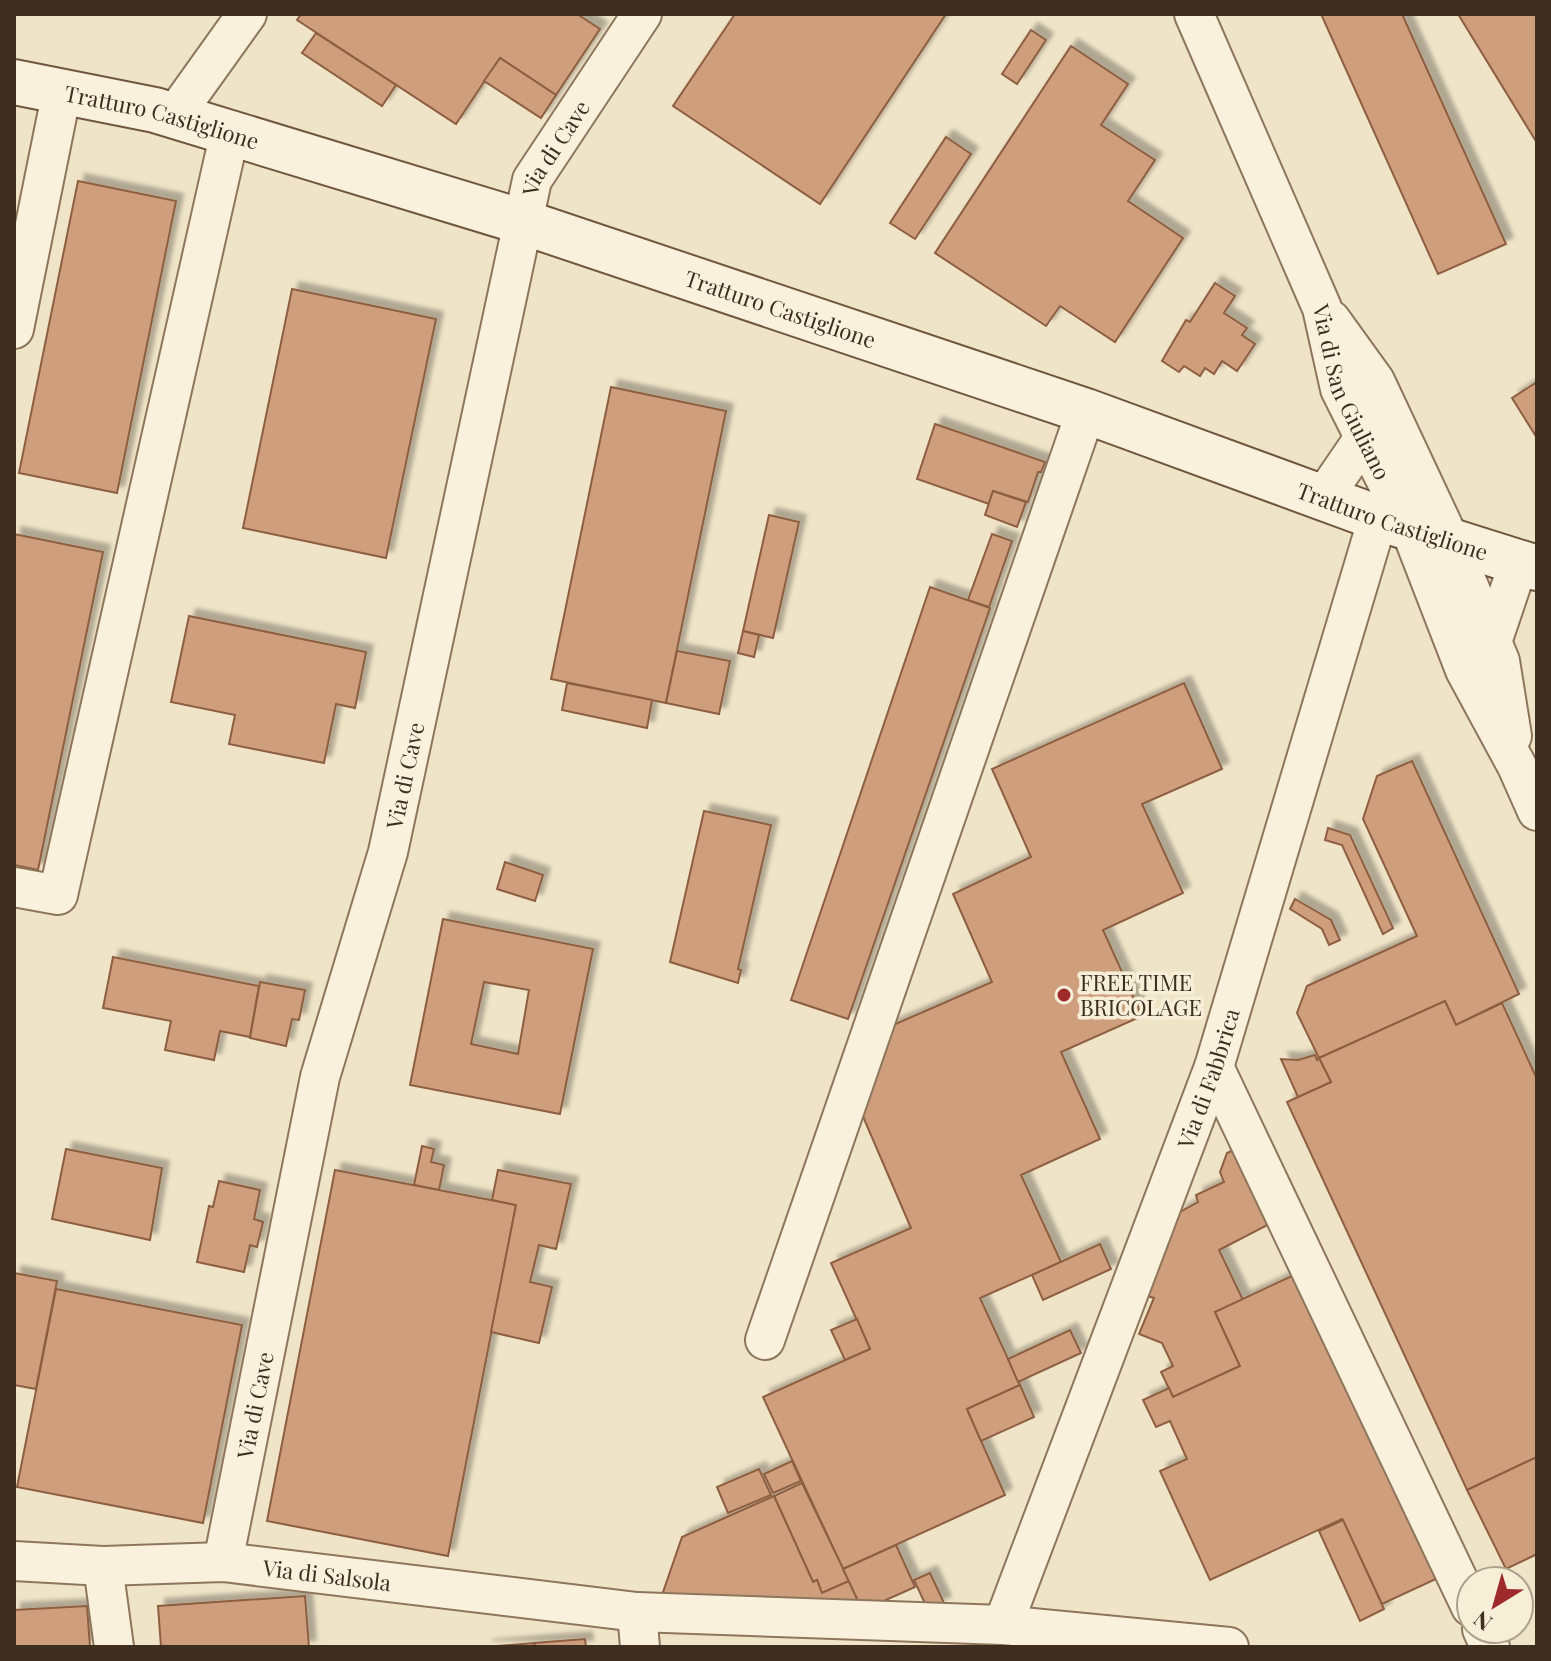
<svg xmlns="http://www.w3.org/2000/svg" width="1551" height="1661" viewBox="0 0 1551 1661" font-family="'Playfair Display',serif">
<defs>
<filter id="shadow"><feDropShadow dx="7" dy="-7" stdDeviation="2" flood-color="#0004"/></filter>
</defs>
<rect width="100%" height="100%" fill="#f0e4c8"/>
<g fill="#cf9f7d" stroke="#8d5f41" stroke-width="2" fill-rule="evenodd" filter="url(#shadow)">
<path d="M 301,14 L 577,14 L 600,29 L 556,95 L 500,58 L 456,124 L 297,20 Z"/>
<path d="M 735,14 L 946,14 L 820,204 L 673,106 Z"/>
<path d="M 1321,14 L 1402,14 L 1506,244 L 1438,274 Z"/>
<path d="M 1458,14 L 1537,14 L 1537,143 Z"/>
<path d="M 1031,30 L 1046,40 L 1017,84 L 1002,74 Z"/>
<path d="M 316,33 L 396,85 L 382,106 L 302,53 Z"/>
<path d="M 1071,46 L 1128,84 L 1101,125 L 1155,160 L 1128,201 L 1183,238 L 1115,342 L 1060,306 L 1046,326 L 935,253 Z"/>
<path d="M 500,58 L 556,95 L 541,118 L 484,81 Z"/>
<path d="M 946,137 L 971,154 L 915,239 L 890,223 Z"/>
<path d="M 78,181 L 176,201 L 117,493 L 19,473 Z"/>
<path d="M 1215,283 L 1235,296 L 1224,313 L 1247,328 L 1242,335 L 1255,344 L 1237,371 L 1222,361 L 1214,374 L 1205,368 L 1200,376 L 1184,366 L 1179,372 L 1162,361 L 1186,320 L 1190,322 Z"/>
<path d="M 292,289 L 436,319 L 386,558 L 243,528 Z"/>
<path d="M 1537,382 L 1537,438 L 1512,398 Z"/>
<path d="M 611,387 L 726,411 L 666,703 L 551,679 Z"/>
<path d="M 935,424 L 1045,462 L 1041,472 L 1038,472 L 1028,502 L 993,491 L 989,504 L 917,479 Z"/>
<path d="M 993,491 L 1026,502 L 1017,527 L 985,515 Z"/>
<path d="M 769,515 L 799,522 L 773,638 L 743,631 Z"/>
<path d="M 14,534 L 103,552 L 38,870 L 14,865 Z"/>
<path d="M 992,534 L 1012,541 L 989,607 L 968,600 Z"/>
<path d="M 930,587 L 990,608 L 848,1019 L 791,1000 Z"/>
<path d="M 189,616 L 366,652 L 355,708 L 336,704 L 324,763 L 229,744 L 235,715 L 171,702 Z"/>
<path d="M 743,631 L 759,635 L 754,657 L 738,653 Z"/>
<path d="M 677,651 L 730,661 L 719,714 L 666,703 Z"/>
<path d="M 567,683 L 652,700 L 647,728 L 562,710 Z"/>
<path d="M 1184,683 L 1222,769 L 1142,804 L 1183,893 L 1103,930 L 1142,1016 L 1061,1052 L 1100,1139 L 1021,1175 L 1061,1262 L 980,1298 L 1020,1385 L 967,1409 L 1005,1495 L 843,1569 L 763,1397 L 870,1349 L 831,1263 L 911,1228 L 858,1105 L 884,1029 L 992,982 L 953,894 L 1031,857 L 992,769 Z"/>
<path d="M 1412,761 L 1519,994 L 1456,1025 L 1445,1001 L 1319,1058 L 1297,1013 L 1307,986 L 1417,936 L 1363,819 L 1377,776 Z"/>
<path d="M 704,811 L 771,825 L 738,969 L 741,970 L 738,983 L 670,962 Z"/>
<path d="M 1328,828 L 1350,835 L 1393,928 L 1383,934 L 1342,845 L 1325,840 Z"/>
<path d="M 505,862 L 543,875 L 535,901 L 497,889 Z"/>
<path d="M 1295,899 L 1331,920 L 1340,940 L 1329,945 L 1322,929 L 1290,909 Z"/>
<path d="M 443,919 L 593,949 L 560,1114 L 410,1085 ZM 484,982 L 529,990 L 518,1054 L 471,1044 Z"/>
<path d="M 113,957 L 259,986 L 250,1037 L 220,1031 L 214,1060 L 165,1050 L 171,1021 L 103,1008 Z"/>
<path d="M 260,982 L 305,990 L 299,1020 L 292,1019 L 286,1046 L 250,1038 Z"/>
<path d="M 1445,1001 L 1456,1025 L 1502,1003 L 1537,1079 L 1537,1457 L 1467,1490 L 1287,1102 L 1331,1082 L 1319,1058 Z"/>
<path d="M 1315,1055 L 1317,1060 L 1319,1058 L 1331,1082 L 1298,1097 L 1281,1059 L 1298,1060 Z"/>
<path d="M 422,1146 L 434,1149 L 431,1162 L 444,1165 L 439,1190 L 414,1185 Z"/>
<path d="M 1238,1148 L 1273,1222 L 1219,1250 L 1243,1300 L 1215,1312 L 1240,1366 L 1173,1397 L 1161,1372 L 1173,1366 L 1162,1343 L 1139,1334 L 1154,1298 L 1147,1296 L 1180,1212 L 1198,1202 L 1196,1195 L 1224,1182 L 1220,1172 L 1227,1153 Z"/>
<path d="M 66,1149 L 162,1168 L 150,1240 L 52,1219 Z"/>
<path d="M 335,1170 L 516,1205 L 448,1556 L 267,1521 Z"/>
<path d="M 498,1170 L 571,1184 L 556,1249 L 539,1245 L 530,1282 L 552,1287 L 539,1343 L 491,1332 L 516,1205 L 492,1200 Z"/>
<path d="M 219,1181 L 260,1190 L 254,1219 L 263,1222 L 257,1247 L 250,1245 L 244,1272 L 197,1262 L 209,1206 L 213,1207 Z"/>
<path d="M 1100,1244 L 1111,1269 L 1043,1300 L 1032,1275 Z"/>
<path d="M 14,1273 L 57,1281 L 36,1389 L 14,1385 Z"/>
<path d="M 1296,1274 L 1438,1578 L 1382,1604 L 1342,1519 L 1210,1580 L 1160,1471 L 1187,1459 L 1170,1421 L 1156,1427 L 1143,1400 L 1169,1388 L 1173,1397 L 1240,1366 L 1215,1312 Z"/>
<path d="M 56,1289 L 242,1325 L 203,1523 L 17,1487 Z"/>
<path d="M 857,1319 L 870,1349 L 845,1360 L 831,1330 Z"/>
<path d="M 1070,1330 L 1081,1353 L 1018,1382 L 1008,1359 Z"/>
<path d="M 1020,1385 L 1034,1417 L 981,1441 L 967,1409 Z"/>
<path d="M 1537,1457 L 1537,1554 L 1506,1569 L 1467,1490 Z"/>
<path d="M 792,1461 L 801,1481 L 773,1493 L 764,1474 Z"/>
<path d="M 759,1469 L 771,1495 L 728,1513 L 717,1487 Z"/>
<path d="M 802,1483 L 849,1581 L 822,1593 L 817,1580 L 813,1582 L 774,1496 Z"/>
<path d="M 774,1496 L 813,1582 L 817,1580 L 822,1593 L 849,1581 L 859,1603 L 661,1598 L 682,1537 Z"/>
<path d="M 1343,1520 L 1384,1609 L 1360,1621 L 1319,1531 Z"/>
<path d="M 896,1545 L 915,1587 L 877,1604 L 859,1603 L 843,1569 Z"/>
<path d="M 930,1573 L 944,1603 L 928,1610 L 914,1580 Z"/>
<path d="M 305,1596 L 309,1647 L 161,1647 L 158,1606 Z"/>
<path d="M 87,1606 L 90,1647 L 14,1647 L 14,1610 Z"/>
<path d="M 585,1639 L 586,1647 L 535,1647 L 534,1643 Z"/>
<path d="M 534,1643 L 535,1647 L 485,1647 Z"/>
</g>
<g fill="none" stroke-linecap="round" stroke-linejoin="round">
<g stroke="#8d765c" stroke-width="42">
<g id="street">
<path id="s1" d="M 1194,14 L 1322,308 L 1340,389 L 1410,528 L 1465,670 L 1517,766 L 1537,811"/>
<path d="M 174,116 L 247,14"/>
<path d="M 1331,320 L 1375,381 L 1450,541 L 1500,661 L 1512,736"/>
<path d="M 14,329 L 62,91"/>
<path d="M 1323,498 L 1364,438"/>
<path d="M 1492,642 L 1519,562"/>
<path d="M 14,887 L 58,895 L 230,132"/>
<path d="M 1214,1067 L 1471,1607"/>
<path d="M 765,1340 L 1086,411"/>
<path id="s2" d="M 14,1561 L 103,1566 L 223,1562 L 637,1612 L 1003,1625 L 1229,1647"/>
<path id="s3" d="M 223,1562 L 320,1077 L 388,852 L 532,180 L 642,14"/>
<path d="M 103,1566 L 114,1647"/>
<path d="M 637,1612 L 640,1647"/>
<path id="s4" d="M 1003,1625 L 1214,1067 L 1378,518"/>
<path d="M 1482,1629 L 1490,1647"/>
</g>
</g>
<g stroke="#6f573f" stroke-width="48">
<g id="secondary">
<path id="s5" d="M 14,82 L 155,110 L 523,222 L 1086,411 L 1378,518 L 1537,568"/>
</g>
</g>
<use href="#street" stroke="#faf1dc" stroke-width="38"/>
<use href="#secondary" stroke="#faf1dc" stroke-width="44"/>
</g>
<circle fill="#9e2a2b" stroke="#f7eed8" stroke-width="3" cx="1064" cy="995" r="8"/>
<g text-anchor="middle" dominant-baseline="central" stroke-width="7" stroke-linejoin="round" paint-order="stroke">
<g font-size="22" fill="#3d2e20" stroke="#f7eed8">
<text stroke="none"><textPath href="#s5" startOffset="152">Tratturo Castiglione</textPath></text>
<text stroke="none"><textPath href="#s3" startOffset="1456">Via di Cave</textPath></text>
<text stroke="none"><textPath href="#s5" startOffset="800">Tratturo Castiglione</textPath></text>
<text stroke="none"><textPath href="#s1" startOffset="410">Via di San Giuliano</textPath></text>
<text stroke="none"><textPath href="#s5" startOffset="1448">Tratturo Castiglione</textPath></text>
<text stroke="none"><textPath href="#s3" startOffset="808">Via di Cave</textPath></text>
<text stroke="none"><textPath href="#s4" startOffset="584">Via di Fabbrica</textPath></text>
<text stroke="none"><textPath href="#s3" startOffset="160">Via di Cave</textPath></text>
<text stroke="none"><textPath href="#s2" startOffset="314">Via di Salsola</textPath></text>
</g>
<g font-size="22" fill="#3d2e20" stroke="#f7eed8" text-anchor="start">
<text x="1080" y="982">FREE TIME<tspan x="1080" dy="25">BRICOLAGE</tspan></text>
</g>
</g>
<rect width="1551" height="1661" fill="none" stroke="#3d2e20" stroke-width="32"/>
<g transform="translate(1495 1605) rotate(217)"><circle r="38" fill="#f7eed8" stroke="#ada18e" stroke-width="2"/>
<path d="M0-6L14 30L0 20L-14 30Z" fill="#9e2a2b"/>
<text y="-12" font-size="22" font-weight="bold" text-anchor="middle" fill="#3d2e20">N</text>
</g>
</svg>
